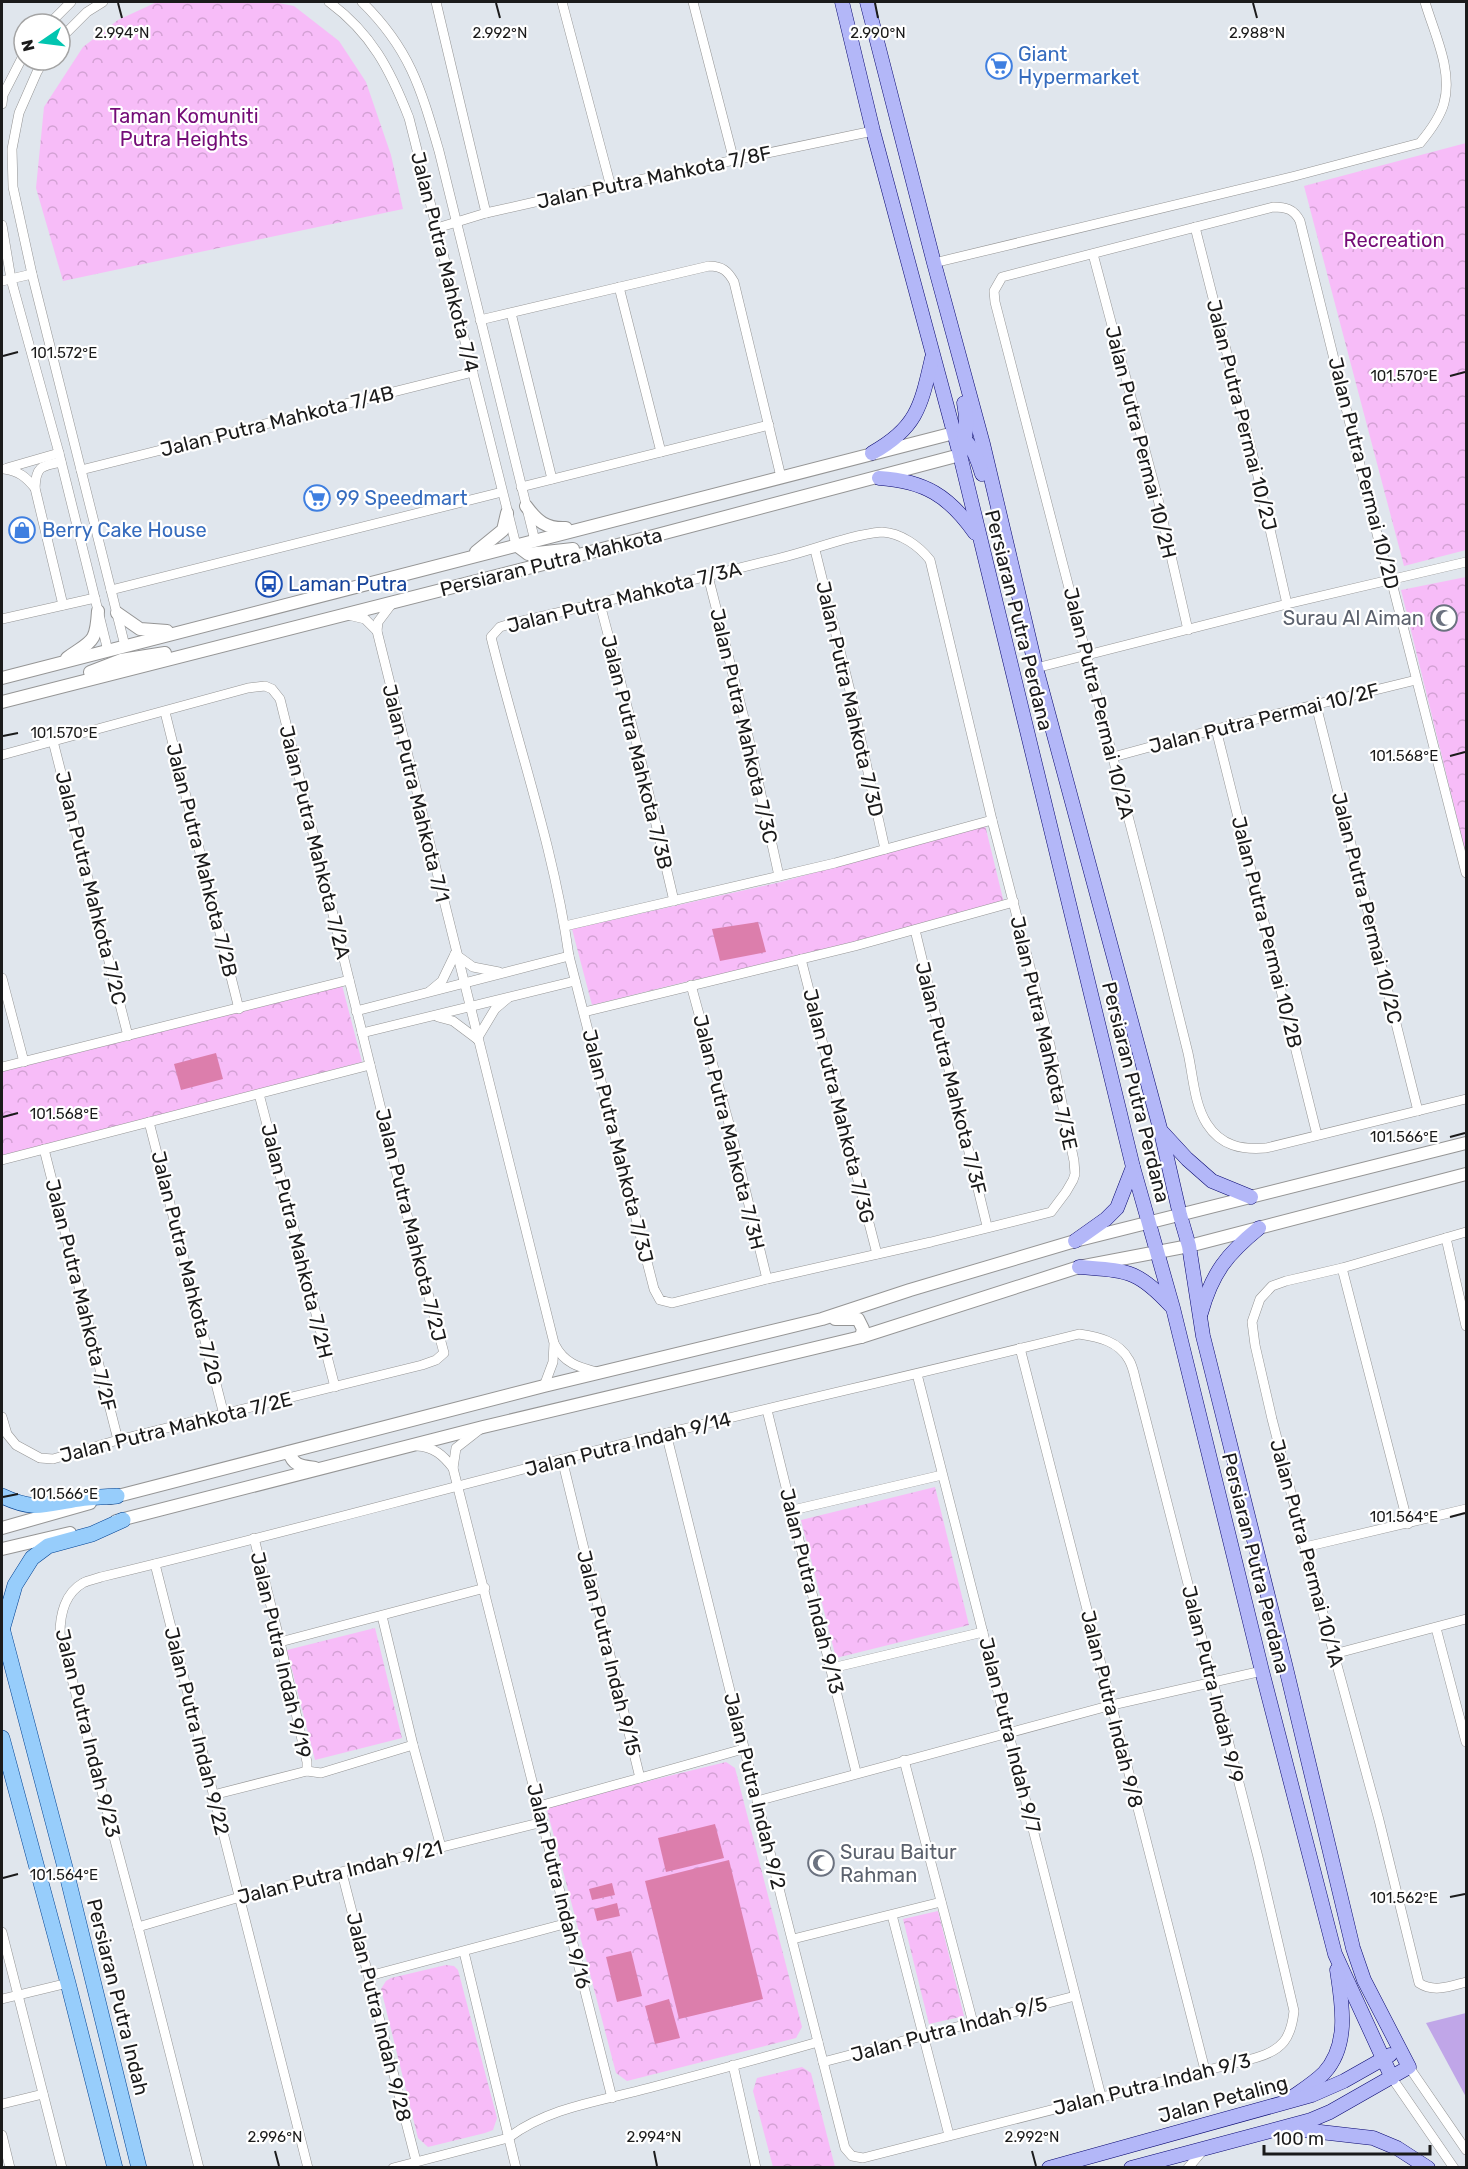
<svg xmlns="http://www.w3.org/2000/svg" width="1468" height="2169" viewBox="0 0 1468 2169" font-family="Rubik,sans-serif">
<defs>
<pattern id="park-crowns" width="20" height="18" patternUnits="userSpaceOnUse" patternTransform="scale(1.5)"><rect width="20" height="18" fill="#f7bcf8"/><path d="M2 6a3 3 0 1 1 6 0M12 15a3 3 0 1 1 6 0" fill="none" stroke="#d3a1d4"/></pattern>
</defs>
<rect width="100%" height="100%" fill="#e0e6ed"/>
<path fill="#c0a6e8" d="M 1466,2013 L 1466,2097 L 1426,2023 Z"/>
<g fill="url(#park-crowns)">
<path d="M 157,2 L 273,2 L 294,6 L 339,41 L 366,82 L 391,155 L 403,209 L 63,281 L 36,188 L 44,107 L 83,47 L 118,20 Z"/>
<path d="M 1466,143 L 1466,550 L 1404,566 L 1304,186 Z"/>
<path d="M 1466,577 L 1466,854 L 1401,590 Z"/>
<path d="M 985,825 L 1004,903 L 802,958 L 689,981 L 592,1005 L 572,929 L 781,882 Z"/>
<path d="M 342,985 L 362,1062 L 2,1157 L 2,1071 Z"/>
<path d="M 935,1487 L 969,1625 L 836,1658 L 801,1520 Z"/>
<path d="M 375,1628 L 402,1738 L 315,1760 L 287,1650 Z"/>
<path d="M 726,1762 L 735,1768 L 802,2027 L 796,2038 L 627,2081 L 616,2073 L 546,1806 Z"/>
<path d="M 938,1911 L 964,2016 L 929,2024 L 903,1919 Z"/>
<path d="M 446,1965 L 454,1966 L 458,1970 L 497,2118 L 493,2130 L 485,2133 L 428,2147 L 418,2138 L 381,1989 L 386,1981 L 391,1978 Z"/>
<path d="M 802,2067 L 811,2073 L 835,2167 L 773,2167 L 753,2091 L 757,2078 Z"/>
</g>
<g fill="#dc7eac">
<path d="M 758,922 L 766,952 L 720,961 L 712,929 Z"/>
<path d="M 216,1053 L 223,1079 L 181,1090 L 174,1064 Z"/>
<path d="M 715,1824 L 724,1858 L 666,1872 L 658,1838 Z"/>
<path d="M 729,1860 L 763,1999 L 679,2019 L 645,1881 Z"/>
<path d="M 612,1883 L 615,1895 L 592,1900 L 589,1889 Z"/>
<path d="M 617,1903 L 620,1916 L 597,1921 L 594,1909 Z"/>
<path d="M 631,1951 L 642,1996 L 617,2002 L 606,1957 Z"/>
<path d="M 669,1999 L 680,2038 L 655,2044 L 645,2006 Z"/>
</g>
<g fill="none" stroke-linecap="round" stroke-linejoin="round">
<g stroke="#959595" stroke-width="10">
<g id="minor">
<path d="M 329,2 C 371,33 390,69 409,118 L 516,545"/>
<path d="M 362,2 C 410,49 421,89 439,151 L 535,541"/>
<path d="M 436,2 L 486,213"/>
<path d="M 562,2 L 611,187"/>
<path d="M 693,2 L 734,161"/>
<path d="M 49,24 L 71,2"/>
<path d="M 60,39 L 87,12 L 103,2"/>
<path d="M 44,60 L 37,72 L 19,113 L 12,149 L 13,187 L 32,274 L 125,646"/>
<path d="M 2,104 L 3,95 L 24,54"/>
<path d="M 2,225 L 11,279 L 59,453 L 108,651"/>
<path d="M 1195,227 L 1257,472 L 1287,604"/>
<path d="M 437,228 L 486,213 L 548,199 L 873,131"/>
<path d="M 1093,254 L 1158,499 L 1188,630"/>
<path d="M 934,263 L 1295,176 L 1420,143 C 1430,131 1440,118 1444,103 C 1453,70 1434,33 1425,2"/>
<path d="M 2,281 L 32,274"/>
<path d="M 619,287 L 661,452"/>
<path d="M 511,313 L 552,479"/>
<path d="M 480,320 L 709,266 C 722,266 728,271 734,282 L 781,477"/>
<path d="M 7,468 L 59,453"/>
<path d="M 4,469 C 19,471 26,477 35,488 L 63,605"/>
<path d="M 81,470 L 473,372"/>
<path d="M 521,487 L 769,425"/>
<path d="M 35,488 C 36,467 40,466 61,462"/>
<path d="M 882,532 C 901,533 919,546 930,560 L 992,820 L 1050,1045 L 1074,1161 L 1075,1174 L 1073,1180 L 1066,1192 L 1051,1212 L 931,1242 L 767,1279 L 672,1303 L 660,1300 L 654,1289 L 569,956 C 554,848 517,743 491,637 L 500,627 L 513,623 C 602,603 691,580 780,558 C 814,550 848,535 882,532 Z"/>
<path d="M 815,550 L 851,695 L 885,849"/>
<path d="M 708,576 L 745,722 L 779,876"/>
<path d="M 111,590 L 502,492"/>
<path d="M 600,604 L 639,752 L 674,901"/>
<path d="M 348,615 L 365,619 L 377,631 L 554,1343 L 553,1362 L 544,1386"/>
<path d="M 2,619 L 95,598"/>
<path d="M 377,631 L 378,622 L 393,602"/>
<path d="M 1036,668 L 1287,604 L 1466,562"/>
<path d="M 1316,705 L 1418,1111"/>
<path d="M 165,712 L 239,1009"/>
<path d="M 1216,729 L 1317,1135"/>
<path d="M 53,741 L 128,1036"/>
<path d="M 2,755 L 248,688 L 265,686 L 272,689 L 280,699 L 406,1211 L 444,1353 L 436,1360 L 422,1365 L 118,1440 L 53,1459 L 40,1458 L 16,1445 L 7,1434 L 2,1417"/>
<path d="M 1113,757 L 1216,729 L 1416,680"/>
<path d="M 1466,873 L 1391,579 L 1381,550 L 1300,221 C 1294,209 1286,207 1273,207 L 1002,277 L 994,291 L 995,302 C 1050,512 1103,722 1158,932 C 1168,972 1178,1012 1188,1053 C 1193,1075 1194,1104 1207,1124 C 1221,1146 1242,1150 1266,1148 L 1466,1099"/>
<path d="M 565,926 L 835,863 L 992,820"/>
<path d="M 915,930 L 987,1226"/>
<path d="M 455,954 L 473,967 L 499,972"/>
<path d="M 801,959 L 877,1254"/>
<path d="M 2,978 L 24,1062"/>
<path d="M 691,985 L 731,1131 L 767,1279"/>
<path d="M 430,991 L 442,981 L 455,954"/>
<path d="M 356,1011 L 569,956"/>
<path d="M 584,1012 L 855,946 L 1014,902"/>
<path d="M 438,1017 L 453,1021 L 477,1039"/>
<path d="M 362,1033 L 575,981"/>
<path d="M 477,1039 L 495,1009 L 508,998"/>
<path d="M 2,1067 L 349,980"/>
<path d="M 259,1094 L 335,1387"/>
<path d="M 149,1122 L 224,1415"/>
<path d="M 44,1149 L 118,1440"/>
<path d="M 2,1160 L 370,1065"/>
<path d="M 1466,1232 L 1342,1268 L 1286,1281 L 1272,1286 L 1260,1299 L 1252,1322 L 1255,1345 L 1272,1419 L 1305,1547 L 1379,1820 L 1419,1983 C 1434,1993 1451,1986 1466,1982"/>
<path d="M 1446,1238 L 1466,1326"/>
<path d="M 1342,1268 L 1408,1524"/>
<path d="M 555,1345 C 564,1363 578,1367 597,1372"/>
<path d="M 1020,1348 L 1205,2070"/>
<path d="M 917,1374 L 1101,2096"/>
<path d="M 767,1410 L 856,1772"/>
<path d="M 417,1446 C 434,1447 443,1455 453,1468 L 612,2098"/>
<path d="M 562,1459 L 640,1778 L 743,1749"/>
<path d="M 453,1468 L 456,1448 L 479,1430"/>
<path d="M 793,1510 L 942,1475"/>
<path d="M 254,1538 L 280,1642 L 307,1762 L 307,1771"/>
<path d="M 1305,1547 L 1466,1509"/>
<path d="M 155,1564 L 308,2168"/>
<path d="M 382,1616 L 413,1745 L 441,1847"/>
<path d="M 1436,1628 L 1466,1742"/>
<path d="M 280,1642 L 485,1588"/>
<path d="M 1334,1654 L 1466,1619"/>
<path d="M 832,1668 L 983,1632"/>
<path d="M 904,1760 L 973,2023"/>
<path d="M 213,1795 L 307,1771 L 321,1773 L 413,1745"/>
<path d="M 757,1801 L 1112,1705 L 1262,1671"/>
<path d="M 539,1806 L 640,1778"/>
<path d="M 342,1873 L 416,2161"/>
<path d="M 892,1915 L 949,2135"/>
<path d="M 138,1927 L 240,1897 L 543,1822"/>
<path d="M 2,1932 L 62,2168"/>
<path d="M 793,1939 L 941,1902"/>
<path d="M 464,1952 L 516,2168"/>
<path d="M 369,1976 L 568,1923"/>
<path d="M 2,1999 L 68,1983"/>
<path d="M 823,2062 L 1075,1996"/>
<path d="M 733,2065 L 756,2168"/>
<path d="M 1409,2067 L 1466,2150"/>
<path d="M 1392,2078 L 1454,2168"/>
<path d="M 2,2104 L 43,2094"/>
<path d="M 2,2135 L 10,2168"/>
<path d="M 199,2168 L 138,1927 L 60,1634 C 60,1615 65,1593 83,1583 C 88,1580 96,1579 101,1577 C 256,1540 409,1498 563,1459 C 734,1415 907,1377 1079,1334 C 1098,1337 1119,1341 1129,1360 C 1134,1368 1135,1380 1138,1389 L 1258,1857 L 1294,2011 C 1291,2038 1283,2050 1255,2058 L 863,2158 L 852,2156 L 845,2148 C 784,1910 724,1672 666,1433"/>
<path d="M 393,2168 L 508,2138 C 549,2107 601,2101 649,2088 C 706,2073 762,2058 818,2042"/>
<path d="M 1188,2168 L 1204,2149"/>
</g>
</g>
<g stroke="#959595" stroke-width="14">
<g id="tertiary">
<path d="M 526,506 C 537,521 546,529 566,528"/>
<path d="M 516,545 L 528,554 L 573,549"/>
<path d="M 476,552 L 503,530 L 507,513"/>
<path d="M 117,613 L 140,629 L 167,631"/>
<path d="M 67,658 C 92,640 96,644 98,611"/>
<path d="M 90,672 L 121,660 L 165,653"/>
<path d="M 2,678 L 954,433"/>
<path d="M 2,702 L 657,535 L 960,455"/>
<path d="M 835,1319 L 858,1319 L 863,1329 L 861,1337"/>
<path d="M 289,1452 C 293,1466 302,1466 315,1468"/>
<path d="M 110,1498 L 544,1386 L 822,1319 L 910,1290 L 1075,1241 L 1466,1143"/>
<path d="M 116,1521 L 483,1427 L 861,1337 L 1079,1267 L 1189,1246 L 1466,1174"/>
<path d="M 2,1528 L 90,1503"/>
<path d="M 2,1549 L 70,1533"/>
</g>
</g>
<g stroke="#06056f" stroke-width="15">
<g id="secondary">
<path d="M 842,2 L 873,131 L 960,455 L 1133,1167 L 1173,1308 L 1262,1671 L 1335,1954 L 1392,2078"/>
<path d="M 867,2 L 934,263 L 983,444 L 1036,668 L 1161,1132 L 1180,1215 L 1189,1246 L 1203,1336 L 1285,1664 L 1353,1948 L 1364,1980 L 1409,2067 L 1330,2112 L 1311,2120 L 1131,2168"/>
<path d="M 961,437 C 973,445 978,461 982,474"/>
<path d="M 872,453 C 917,428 921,406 932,358"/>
<path d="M 960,455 C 967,437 968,421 964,403"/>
<path d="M 879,478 C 925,481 949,496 975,533"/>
<path d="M 1163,1133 L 1187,1159 L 1212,1181 L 1251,1197"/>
<path d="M 1075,1241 L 1106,1219 L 1117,1208 L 1133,1167"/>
<path d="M 1079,1267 C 1127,1271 1137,1269 1171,1306"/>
<path d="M 1201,1313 C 1212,1273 1227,1254 1259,1228"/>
<path d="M 1294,2096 C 1304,2089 1315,2082 1324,2073 C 1350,2045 1342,2003 1337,1970"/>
<path d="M 1294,2129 L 1373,2138 L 1397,2148 L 1428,2168"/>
<path d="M 1049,2168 L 1312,2095 L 1344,2081 L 1390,2055"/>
</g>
</g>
<g stroke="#014091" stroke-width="16">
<g id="primary">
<path d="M 2,1496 C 36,1512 44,1504 79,1499 C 92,1497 105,1497 117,1496"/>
<path d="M 2,1628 L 67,1875 L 139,2168"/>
<path d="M 2,1630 L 15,1585 L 32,1558 L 48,1546 L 92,1534 L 123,1520"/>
<path d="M 2,1738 L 68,1983 L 115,2168"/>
</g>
</g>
<use href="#minor" stroke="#fff" stroke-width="9"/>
<use href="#tertiary" stroke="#fff" stroke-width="12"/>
<use href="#secondary" stroke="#b3b7f8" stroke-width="14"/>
<use href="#primary" stroke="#97cdfb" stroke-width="15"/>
</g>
<path fill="none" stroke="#1b1b1b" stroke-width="2" d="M 118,3 L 122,18M 496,3 L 500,18M 875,3 L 878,18M 1253,3 L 1257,18M 3,356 L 18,352M 1450,376 L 1465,372M 3,736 L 18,733M 1450,756 L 1465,752M 3,1117 L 18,1113M 1450,1137 L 1465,1133M 3,1497 L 18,1494M 1450,1517 L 1465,1513M 3,1878 L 18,1874M 1450,1897 L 1465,1894M 275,2151 L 279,2166M 654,2151 L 657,2166M 1032,2151 L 1036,2166"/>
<defs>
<g id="supermarket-ring" transform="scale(1.35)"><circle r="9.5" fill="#fff" stroke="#3f7fe0" stroke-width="1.5"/><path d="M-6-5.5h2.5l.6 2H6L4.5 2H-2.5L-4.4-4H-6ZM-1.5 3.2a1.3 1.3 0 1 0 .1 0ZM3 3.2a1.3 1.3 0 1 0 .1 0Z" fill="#3f7fe0"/></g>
<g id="shop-ring" transform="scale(1.35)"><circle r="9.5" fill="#fff" stroke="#3f7fe0" stroke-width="1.5"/><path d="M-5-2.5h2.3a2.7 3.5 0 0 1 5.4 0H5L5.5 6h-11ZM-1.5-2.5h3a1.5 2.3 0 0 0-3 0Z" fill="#3f7fe0"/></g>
<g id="bus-ring" transform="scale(1.35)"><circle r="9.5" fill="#fff" stroke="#1a4fb4" stroke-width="1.5"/><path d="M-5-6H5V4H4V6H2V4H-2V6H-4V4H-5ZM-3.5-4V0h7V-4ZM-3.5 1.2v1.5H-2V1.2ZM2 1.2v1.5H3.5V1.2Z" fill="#1a4fb4"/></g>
<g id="mosque-ring" transform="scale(1.35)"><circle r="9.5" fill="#fff" stroke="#6b7280" stroke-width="1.5"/><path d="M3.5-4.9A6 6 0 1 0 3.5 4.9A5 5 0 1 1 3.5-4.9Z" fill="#6b7280"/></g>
</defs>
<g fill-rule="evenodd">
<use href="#supermarket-ring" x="999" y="66"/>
<use href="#supermarket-ring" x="317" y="498"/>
<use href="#shop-ring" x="22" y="530"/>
<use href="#bus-ring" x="269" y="584"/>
<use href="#mosque-ring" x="1444" y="618"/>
<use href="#mosque-ring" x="821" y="1863"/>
</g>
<g text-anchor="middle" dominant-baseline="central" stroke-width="4.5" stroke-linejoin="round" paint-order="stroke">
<g font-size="20" fill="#366cbe" stroke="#fff" text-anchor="start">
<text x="1018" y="54">Giant<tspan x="1018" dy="23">Hypermarket</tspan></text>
<text x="336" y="498">99 Speedmart</text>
<text x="42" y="530">Berry Cake House</text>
</g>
<g font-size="20" fill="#740c77" stroke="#fff">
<text x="184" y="116">Taman Komuniti<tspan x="184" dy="23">Putra Heights</tspan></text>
<text x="1394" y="240">Recreation</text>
</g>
<g font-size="20" fill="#1b1b1b" stroke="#fff">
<text transform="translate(654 177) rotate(-12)">Jalan Putra Mahkota 7/8F</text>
<text transform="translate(445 262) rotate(76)">Jalan Putra Mahkota 7/4</text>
<text transform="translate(1242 415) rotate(76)">Jalan Putra Permai 10/2J</text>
<text transform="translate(277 421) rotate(-14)">Jalan Putra Mahkota 7/4B</text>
<text transform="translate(1141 442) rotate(76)">Jalan Putra Permai 10/2H</text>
<text transform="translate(1364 473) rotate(76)">Jalan Putra Permai 10/2D</text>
<text transform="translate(551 562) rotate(-14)">Persiaran Putra Mahkota</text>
<text transform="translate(624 597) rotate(-14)">Jalan Putra Mahkota 7/3A</text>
<text transform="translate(1019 620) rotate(76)">Persiaran Putra Perdana</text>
<text transform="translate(850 699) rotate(77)">Jalan Putra Mahkota 7/3D</text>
<text transform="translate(1099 703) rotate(76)">Jalan Putra Permai 10/2A</text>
<text transform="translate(1264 718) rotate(-14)">Jalan Putra Permai 10/2F</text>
<text transform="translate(744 726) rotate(77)">Jalan Putra Mahkota 7/3C</text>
<text transform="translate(637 752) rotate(76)">Jalan Putra Mahkota 7/3B</text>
<text transform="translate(416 793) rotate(76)">Jalan Putra Mahkota 7/1</text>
<text transform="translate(315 842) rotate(76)">Jalan Putra Mahkota 7/2A</text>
<text transform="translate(202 860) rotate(76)">Jalan Putra Mahkota 7/2B</text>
<text transform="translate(91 888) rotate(76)">Jalan Putra Mahkota 7/2C</text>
<text transform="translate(1367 908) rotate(76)">Jalan Putra Permai 10/2C</text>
<text transform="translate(1267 932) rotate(76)">Jalan Putra Permai 10/2B</text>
<text transform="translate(1044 1033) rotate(77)">Jalan Putra Mahkota 7/3E</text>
<text transform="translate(951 1078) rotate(76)">Jalan Putra Mahkota 7/3F</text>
<text transform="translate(1136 1092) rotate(76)">Persiaran Putra Perdana</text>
<text transform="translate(839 1106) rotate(76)">Jalan Putra Mahkota 7/3G</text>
<text transform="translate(729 1132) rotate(76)">Jalan Putra Mahkota 7/3H</text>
<text transform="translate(618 1146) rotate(76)">Jalan Putra Mahkota 7/3J</text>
<text transform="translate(411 1225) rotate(76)">Jalan Putra Mahkota 7/2J</text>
<text transform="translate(297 1241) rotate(76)">Jalan Putra Mahkota 7/2H</text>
<text transform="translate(187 1268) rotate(76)">Jalan Putra Mahkota 7/2G</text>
<text transform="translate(81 1295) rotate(76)">Jalan Putra Mahkota 7/2F</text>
<text transform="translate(176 1427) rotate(-14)">Jalan Putra Mahkota 7/2E</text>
<text transform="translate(628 1444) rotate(-14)">Jalan Putra Indah 9/14</text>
<text transform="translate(1307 1553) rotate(75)">Jalan Putra Permai 10/1A</text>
<text transform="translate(1256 1563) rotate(76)">Persiaran Putra Perdana</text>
<text transform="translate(812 1591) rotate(76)">Jalan Putra Indah 9/13</text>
<text transform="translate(609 1653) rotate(76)">Jalan Putra Indah 9/15</text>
<text transform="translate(281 1655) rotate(77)">Jalan Putra Indah 9/19</text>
<text transform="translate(1213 1684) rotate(76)">Jalan Putra Indah 9/9</text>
<text transform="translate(1112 1709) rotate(76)">Jalan Putra Indah 9/8</text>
<text transform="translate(197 1731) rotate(76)">Jalan Putra Indah 9/22</text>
<text transform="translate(88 1733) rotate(76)">Jalan Putra Indah 9/23</text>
<text transform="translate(1010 1735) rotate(76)">Jalan Putra Indah 9/7</text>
<text transform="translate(755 1791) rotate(76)">Jalan Putra Indah 9/2</text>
<text transform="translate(340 1872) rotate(-14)">Jalan Putra Indah 9/21</text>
<text transform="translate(559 1886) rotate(76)">Jalan Putra Indah 9/16</text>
<text transform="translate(118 1997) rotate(76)">Persiaran Putra Indah</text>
<text transform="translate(379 2017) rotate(76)">Jalan Putra Indah 9/28</text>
<text transform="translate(949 2029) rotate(-15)">Jalan Putra Indah 9/5</text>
<text transform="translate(1152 2084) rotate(-14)">Jalan Putra Indah 9/3</text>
<text transform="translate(1223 2099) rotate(-15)">Jalan Petaling</text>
</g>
<g font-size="20" fill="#164399" stroke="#fff" text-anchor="start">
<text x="288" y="584">Laman Putra</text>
</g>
<g font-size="20" fill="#5b616d" stroke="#fff" text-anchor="end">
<text x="1424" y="618">Surau Al Aiman</text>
<text x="840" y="1852" text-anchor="start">Surau Baitur<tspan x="840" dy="23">Rahman</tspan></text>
</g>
</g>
<g font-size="15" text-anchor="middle" fill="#1b1b1b" stroke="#fff" stroke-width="4.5" stroke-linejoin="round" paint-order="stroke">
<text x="122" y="38">2.994°N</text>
<text x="500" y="38">2.992°N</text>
<text x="878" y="38">2.990°N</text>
<text x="1257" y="38">2.988°N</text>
<text x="64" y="358">101.572°E</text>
<text x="1404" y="381">101.570°E</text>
<text x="64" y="738">101.570°E</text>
<text x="1404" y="761">101.568°E</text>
<text x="64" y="1119">101.568°E</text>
<text x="1404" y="1142">101.566°E</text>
<text x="64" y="1499">101.566°E</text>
<text x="1404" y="1522">101.564°E</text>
<text x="64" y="1880">101.564°E</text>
<text x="1404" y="1903">101.562°E</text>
<text x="275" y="2142">2.996°N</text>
<text x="654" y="2142">2.994°N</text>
<text x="1032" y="2142">2.992°N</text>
</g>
<rect width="1468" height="2169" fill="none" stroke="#1b1b1b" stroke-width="6"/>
<g transform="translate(42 42) rotate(256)"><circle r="28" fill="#ffffff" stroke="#a4a4a4" stroke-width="1.5"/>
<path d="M0-4.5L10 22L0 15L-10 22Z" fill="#02c5b0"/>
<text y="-9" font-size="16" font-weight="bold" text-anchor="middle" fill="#1b1b1b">N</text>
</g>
<path d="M1264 2145v9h166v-9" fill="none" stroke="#1b1b1b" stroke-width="3"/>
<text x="1273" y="2145" font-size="18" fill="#1b1b1b" stroke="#ffffff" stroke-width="4.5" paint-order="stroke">100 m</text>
</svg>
